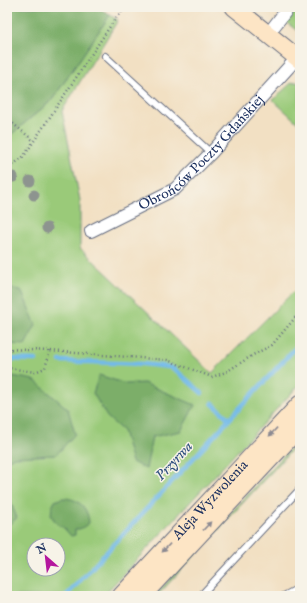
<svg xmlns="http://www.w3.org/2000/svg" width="307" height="603" viewBox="0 0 307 603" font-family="'IM FELL English',serif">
<rect width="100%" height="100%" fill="#f7f3e8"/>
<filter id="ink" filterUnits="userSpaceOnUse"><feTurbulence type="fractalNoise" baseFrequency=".025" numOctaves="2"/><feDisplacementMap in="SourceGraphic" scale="8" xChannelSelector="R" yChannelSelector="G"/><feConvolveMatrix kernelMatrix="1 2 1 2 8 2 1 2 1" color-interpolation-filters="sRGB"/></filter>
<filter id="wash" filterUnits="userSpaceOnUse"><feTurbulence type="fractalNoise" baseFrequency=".012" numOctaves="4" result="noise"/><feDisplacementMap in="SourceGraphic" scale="16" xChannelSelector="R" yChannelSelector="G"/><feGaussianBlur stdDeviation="0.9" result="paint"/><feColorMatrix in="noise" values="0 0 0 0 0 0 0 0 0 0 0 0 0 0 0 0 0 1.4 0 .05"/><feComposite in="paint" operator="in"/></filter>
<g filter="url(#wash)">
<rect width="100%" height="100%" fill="#f2e0c3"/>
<g fill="#9aca79" stroke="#5a7c6c" fill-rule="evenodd">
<path d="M 297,12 L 300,15 L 300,33 L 287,23 L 290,16 L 293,13 Z"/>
<path d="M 110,15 L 118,20 L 62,111 L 80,200 L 80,248 L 212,373 L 300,285 L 300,384 L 103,596 L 7,596 L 7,138 L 52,100 ZM 34,545 L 58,545 L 58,569 L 34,569 Z"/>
<path d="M 296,82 L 300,83 L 300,125 L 273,100 L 291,83 Z"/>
<path d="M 300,438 L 300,441 L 157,596 L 154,596 Z"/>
</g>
<g fill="#7bae69" stroke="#4b6e64">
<path d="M 7,7 L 97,7 L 110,15 L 52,100 L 7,138 Z"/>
<path d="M 7,288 L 21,290 L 36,325 L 25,345 L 7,344 Z"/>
<path d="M 7,375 L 34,380 L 68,409 L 75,434 L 56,455 L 14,457 L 7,461 Z"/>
<path d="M 99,375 L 126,384 L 144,383 L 195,405 L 181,431 L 152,437 L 146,469 L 132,462 L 123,431 L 107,417 L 93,393 Z"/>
<path d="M 7,492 L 17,518 L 7,526 Z"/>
<path d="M 62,498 C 78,498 88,507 89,523 L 82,528 L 75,530 L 75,535 L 71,536 L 64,528 L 56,523 L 51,515 L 52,507 L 55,501 Z"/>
</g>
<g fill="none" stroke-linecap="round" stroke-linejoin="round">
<g stroke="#72bae9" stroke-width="4.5">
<path d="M 7,359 L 36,360"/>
<path d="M 60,361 L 143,364 L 169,367 L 174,369 L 179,373 L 202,393"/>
<path d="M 212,403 L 229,419"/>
<path d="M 66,596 L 300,343"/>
</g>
</g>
</g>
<g filter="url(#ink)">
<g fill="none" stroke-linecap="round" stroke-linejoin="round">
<g stroke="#666d81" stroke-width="8">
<g id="lane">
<path d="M 105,56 L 211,153"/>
<path d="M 203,593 L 300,489"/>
<path d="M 284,596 L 295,590 L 300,593"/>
</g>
</g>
<g stroke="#666d81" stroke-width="14">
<g id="street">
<path d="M 268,34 L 289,7"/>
<path id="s1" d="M 91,231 L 175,189 L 211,153 L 297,58"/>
</g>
</g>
<g stroke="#666d81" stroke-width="19">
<g id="secondary">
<path d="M 234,7 L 300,60"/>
<path id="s2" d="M 121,596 L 300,404"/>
<path d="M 142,596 L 300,427"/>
</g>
</g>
<g stroke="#666d81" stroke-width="2.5" stroke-dasharray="1 3" stroke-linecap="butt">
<path d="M 7,109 L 11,122 L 34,141"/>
<path d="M 7,170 L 24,156 L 115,19 L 126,7"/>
<path d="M 7,349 L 50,351 L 167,360 L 212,377 L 226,372 L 253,355 L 272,345 L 300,312"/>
<path d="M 7,369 L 8,368 L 35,372 L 45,368 L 50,351"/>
</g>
<use href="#lane" stroke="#fff" stroke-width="6"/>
<use href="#street" stroke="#fff" stroke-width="12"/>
<use href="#secondary" stroke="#fde5c5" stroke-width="17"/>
</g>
<g fill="#8d948f">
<circle cx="13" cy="177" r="5.5"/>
<circle cx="30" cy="181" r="5.5"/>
<circle cx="34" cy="195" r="5.5"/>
<circle cx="47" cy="228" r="5.5"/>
</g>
<defs><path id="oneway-solid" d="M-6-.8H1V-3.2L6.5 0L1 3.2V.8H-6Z"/></defs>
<g fill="#8c8a92">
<use href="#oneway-solid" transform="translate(273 432) rotate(133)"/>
<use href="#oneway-solid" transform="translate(207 526) rotate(-47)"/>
<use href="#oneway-solid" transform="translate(166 548) rotate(133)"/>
</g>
</g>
<g text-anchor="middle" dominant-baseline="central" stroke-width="3" stroke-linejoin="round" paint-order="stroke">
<g font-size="14" fill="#1b2f5e" stroke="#f7f3e8">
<text stroke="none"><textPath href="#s1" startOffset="137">Obrońców Poczty Gdańskiej</textPath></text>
<text stroke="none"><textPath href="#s2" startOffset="131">Aleja Wyzwolenia</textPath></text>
</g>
<g font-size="15" font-style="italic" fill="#315281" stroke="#f7f3e8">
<text transform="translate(174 461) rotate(-47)">Przyrwa</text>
</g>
</g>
<rect width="307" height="603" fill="none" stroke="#f7f3e8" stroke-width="24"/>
<g transform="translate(46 557) rotate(332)"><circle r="19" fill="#f7f3e8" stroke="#9fa5b1"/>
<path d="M0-3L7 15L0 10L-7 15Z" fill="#b5179e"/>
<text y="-6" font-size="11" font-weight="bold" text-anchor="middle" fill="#1b2f5e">N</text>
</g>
</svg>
